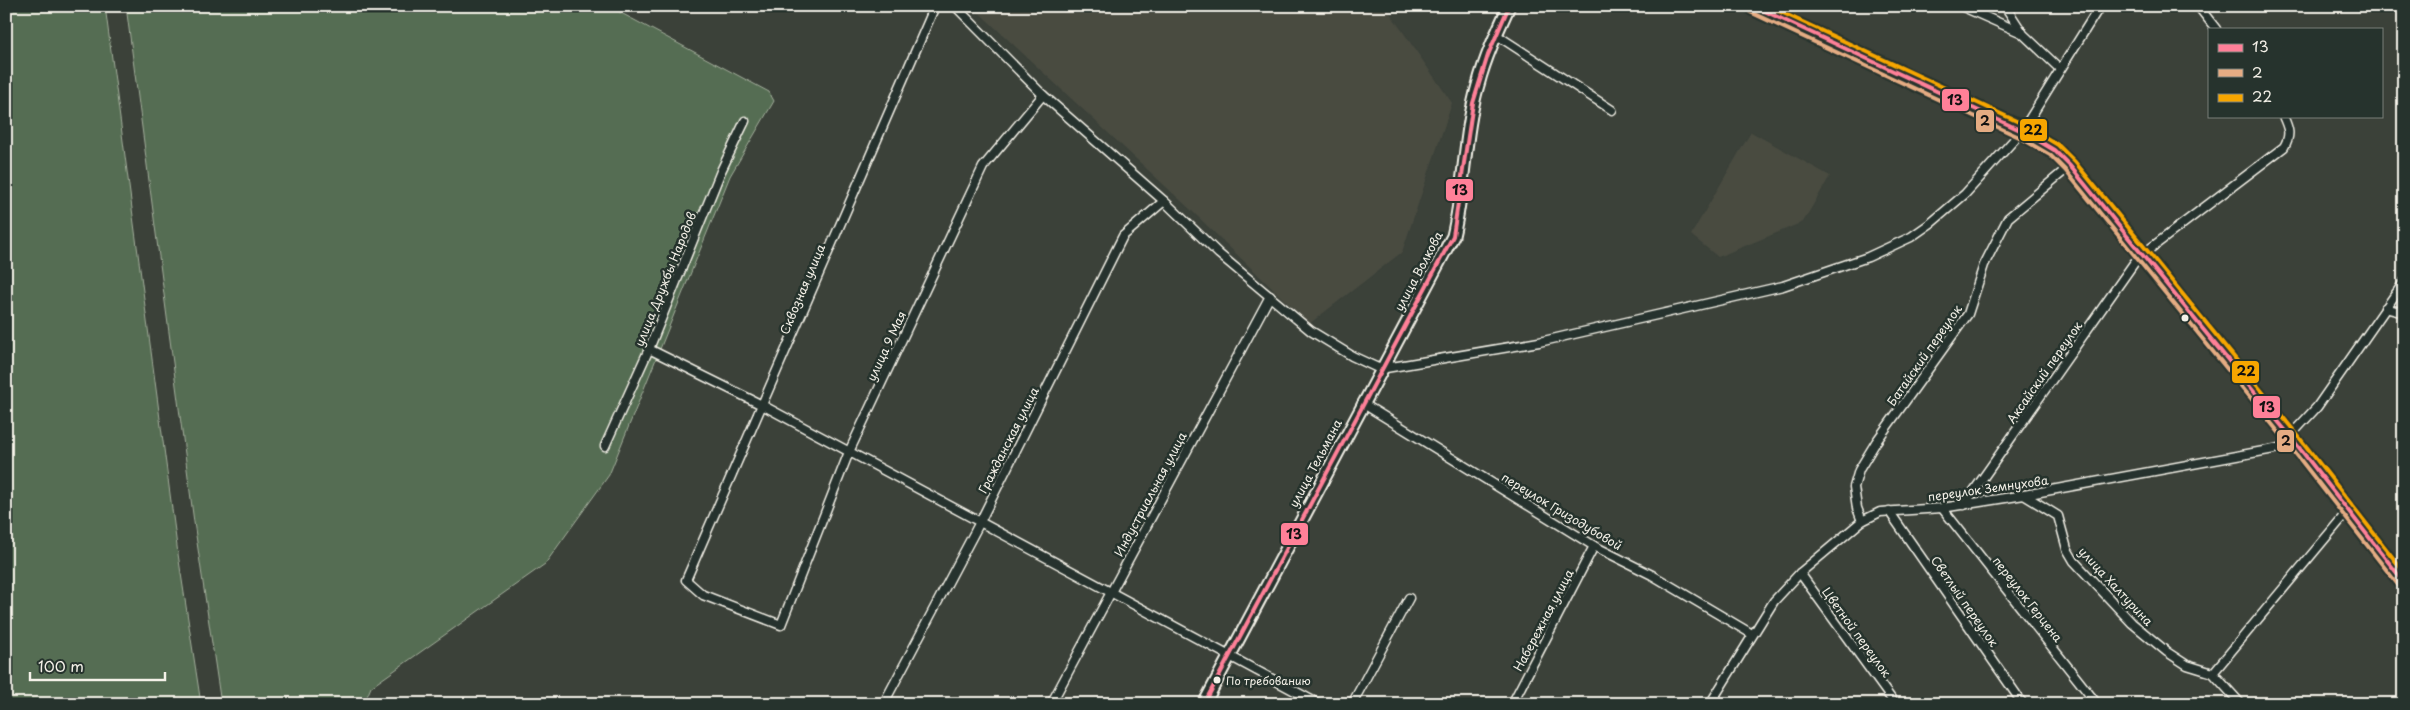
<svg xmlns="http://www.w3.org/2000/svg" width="2410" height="710" viewBox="0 0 2410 710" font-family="'Playpen Sans',sans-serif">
<rect width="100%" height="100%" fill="#3b4139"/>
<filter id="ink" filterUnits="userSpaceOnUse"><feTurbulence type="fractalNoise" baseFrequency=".02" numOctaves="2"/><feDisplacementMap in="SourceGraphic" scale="10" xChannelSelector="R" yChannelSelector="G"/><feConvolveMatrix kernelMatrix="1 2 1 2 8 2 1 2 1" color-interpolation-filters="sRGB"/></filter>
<g filter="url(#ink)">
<g fill="#494b41">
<path d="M 972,6 L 1385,6 L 1452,103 L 1402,252 L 1309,324 L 1192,211 Z"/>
<path d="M 1751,132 L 1830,176 L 1803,222 L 1718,257 L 1691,235 Z"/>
</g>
<g fill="#556d52" stroke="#a4af9d">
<path d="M 6,6 L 105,6 L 178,554 L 201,704 L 6,704 Z"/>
<path d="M 126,6 L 608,6 L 769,92 L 774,101 L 730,176 L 609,475 L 545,564 L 371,687 L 364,704 L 221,704 L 194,522 Z"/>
</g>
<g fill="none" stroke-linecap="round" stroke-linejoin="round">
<g stroke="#f4f1e8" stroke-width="11">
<g id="street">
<path d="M 935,6 L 686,580 L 703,595 L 781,625 L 849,452 L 983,167 L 1043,95"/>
<path d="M 955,6 L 1043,95 L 1164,201 L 1219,254 L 1311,331 L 1352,356 L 1380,369 L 1539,342 L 1783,286 L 1868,257 L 1911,237 L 1931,223 L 1965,194 L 2022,131 L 2100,6"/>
<path d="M 1961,6 L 2022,33 L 2060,69"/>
<path d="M 2005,6 L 2022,32"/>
<path d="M 2198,6 L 2216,29"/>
<path d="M 1495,34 L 1612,110"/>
<path d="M 2385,308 L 2404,313"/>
<path d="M 649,349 L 764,406 L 1319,704"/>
<path d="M 1362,403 L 1594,546 L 1652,575 L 1752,634"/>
<path d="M 2290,436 L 2317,407 L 2404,282"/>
<path d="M 605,446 L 649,349 L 721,171 L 745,121"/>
<path d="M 2024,495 L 2058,516 L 2067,549 L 2074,561 L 2132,623 L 2167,652 L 2187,665 L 2213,673 L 2241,704"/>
<path d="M 1964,505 L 2134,263 L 2143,254 L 2284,147 C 2291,135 2289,129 2283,116"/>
<path d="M 1942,508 L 2097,704"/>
<path d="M 1889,511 L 2023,704"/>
<path d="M 1862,521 L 1857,508 L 1854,487 L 1859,470 L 1876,442 L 1968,314 L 1984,265 L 2008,218 L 2070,166"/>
<path d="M 1800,573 L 1895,704"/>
<path d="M 2213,673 L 2348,511"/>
<path d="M 885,701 L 980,522 L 1123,236 L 1164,201"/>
<path d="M 1051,704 L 1270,296"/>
<path d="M 1352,704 L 1409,598"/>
<path d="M 1512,704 L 1594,546"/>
<path d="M 1710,704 L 1774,601 L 1800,573 L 1862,521 L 1880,512 L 1942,508 L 2024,495 L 2296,445"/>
</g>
</g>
<g stroke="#f4f1e8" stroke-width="15">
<g id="secondary">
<path d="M 1753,6 L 2022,131 L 2054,150 L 2070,166 L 2290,436 L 2404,582"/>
<path d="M 1204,704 L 1453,236 C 1465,186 1464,133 1478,85 C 1485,58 1497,32 1509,6"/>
</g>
</g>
<use href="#street" stroke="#26332d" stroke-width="8"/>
<use href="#secondary" stroke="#26332d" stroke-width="11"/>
<g stroke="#26332d" stroke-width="8">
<g id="bus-1">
<path d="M 1754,6 L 2022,131 L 2054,150 L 2070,166 L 2290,436 L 2404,582"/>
<path d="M 1204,704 L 1453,236 L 1473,103 L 1488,55 L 1509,6"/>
</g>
</g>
<g stroke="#26332d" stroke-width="8">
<path id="bus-2" d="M 1750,12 L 2019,137 L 2050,155 L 2065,170 L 2285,440 L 2399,586"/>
</g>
<g stroke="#26332d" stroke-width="8">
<path id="bus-3" d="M 1768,6 L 2025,125 L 2058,145 L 2075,162 L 2295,432 L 2404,572"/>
</g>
<use href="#bus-1" stroke="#ff8098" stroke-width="4"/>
<use href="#bus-2" stroke="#e5ac83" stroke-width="4"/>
<use href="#bus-3" stroke="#f7a600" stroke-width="4"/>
</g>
</g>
<g fill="#f4f1e8" stroke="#26332d" stroke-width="2">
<circle cx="2185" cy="318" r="4.5"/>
<circle cx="1217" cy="680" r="4.5"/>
</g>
<g text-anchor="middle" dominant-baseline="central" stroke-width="5" stroke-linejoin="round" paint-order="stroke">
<g font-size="11" fill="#f4f1e8" stroke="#26332d" text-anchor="start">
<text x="1226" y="680">По требованию</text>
</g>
<g font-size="12" fill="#f4f1e8" stroke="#26332d">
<text transform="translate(1418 271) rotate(-62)">улица Волкова</text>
<text transform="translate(665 279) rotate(-68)">улица Дружбы Народов</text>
<text transform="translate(802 289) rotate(-67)">Сквозная улица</text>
<text transform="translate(886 346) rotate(-65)">улица 9 Мая</text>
<text transform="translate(1924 355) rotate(-55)">Батайский переулок</text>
<text transform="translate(2044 372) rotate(-55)">Аксайский переулок</text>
<text transform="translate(1008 440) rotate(-63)">Гражданская улица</text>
<text transform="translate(1315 463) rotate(-62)">улица Тельмана</text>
<text transform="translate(1988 488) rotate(-8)">переулок Земнухова</text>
<text transform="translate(1150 494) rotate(-62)">Индустриальная улица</text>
<text transform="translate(1562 511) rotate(31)">переулок Гризодубовой</text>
<text transform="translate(2116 586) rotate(47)">улица Халтурина</text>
<text transform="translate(2028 599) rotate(52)">переулок Герцена</text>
<text transform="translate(1965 601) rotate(55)">Светлый переулок</text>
<text transform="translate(1543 620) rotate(-62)">Набережная улица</text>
<text transform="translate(1857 632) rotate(54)">Цветной переулок</text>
</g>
</g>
<g stroke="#26332d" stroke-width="2">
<rect x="1941" y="88" width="29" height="24" rx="5" fill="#ff8098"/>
<rect x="1975" y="109" width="20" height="24" rx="5" fill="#e5ac83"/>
<rect x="2019" y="118" width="29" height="24" rx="5" fill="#f7a600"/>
<rect x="1445" y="178" width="29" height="24" rx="5" fill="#ff8098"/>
<rect x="2231" y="360" width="29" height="24" rx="5" fill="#f7a600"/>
<rect x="2252" y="395" width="29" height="24" rx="5" fill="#ff8098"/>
<rect x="2276" y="429" width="19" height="24" rx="5" fill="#e5ac83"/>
<rect x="1280" y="522" width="29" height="24" rx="5" fill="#ff8098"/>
</g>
<g font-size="14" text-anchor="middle" font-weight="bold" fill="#111">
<text x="1955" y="105">13</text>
<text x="1985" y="126">2</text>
<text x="2033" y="135">22</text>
<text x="1460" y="195">13</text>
<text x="2246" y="376">22</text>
<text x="2267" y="412">13</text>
<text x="2286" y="446">2</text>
<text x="1294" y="539">13</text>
</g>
<rect width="2410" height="710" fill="none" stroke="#26332d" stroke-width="25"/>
<rect x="12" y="12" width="2385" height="685" fill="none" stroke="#f4f1e8" stroke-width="2" filter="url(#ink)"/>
<rect x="2208" y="28" width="175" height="90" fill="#26332d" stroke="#787f78"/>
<rect x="2218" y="44" width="25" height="8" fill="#ff8098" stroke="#787f78"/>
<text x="2252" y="52" font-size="15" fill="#f4f1e8">13</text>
<rect x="2218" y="69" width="25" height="8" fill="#e5ac83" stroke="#787f78"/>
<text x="2252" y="78" font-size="15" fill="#f4f1e8">2</text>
<rect x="2218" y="94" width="25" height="8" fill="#f7a600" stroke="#787f78"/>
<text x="2252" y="102" font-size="15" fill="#f4f1e8">22</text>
<path d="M30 672v8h135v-8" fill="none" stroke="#f4f1e8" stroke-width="2.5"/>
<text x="38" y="672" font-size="15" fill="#f4f1e8" stroke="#26332d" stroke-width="4" paint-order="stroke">100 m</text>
</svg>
